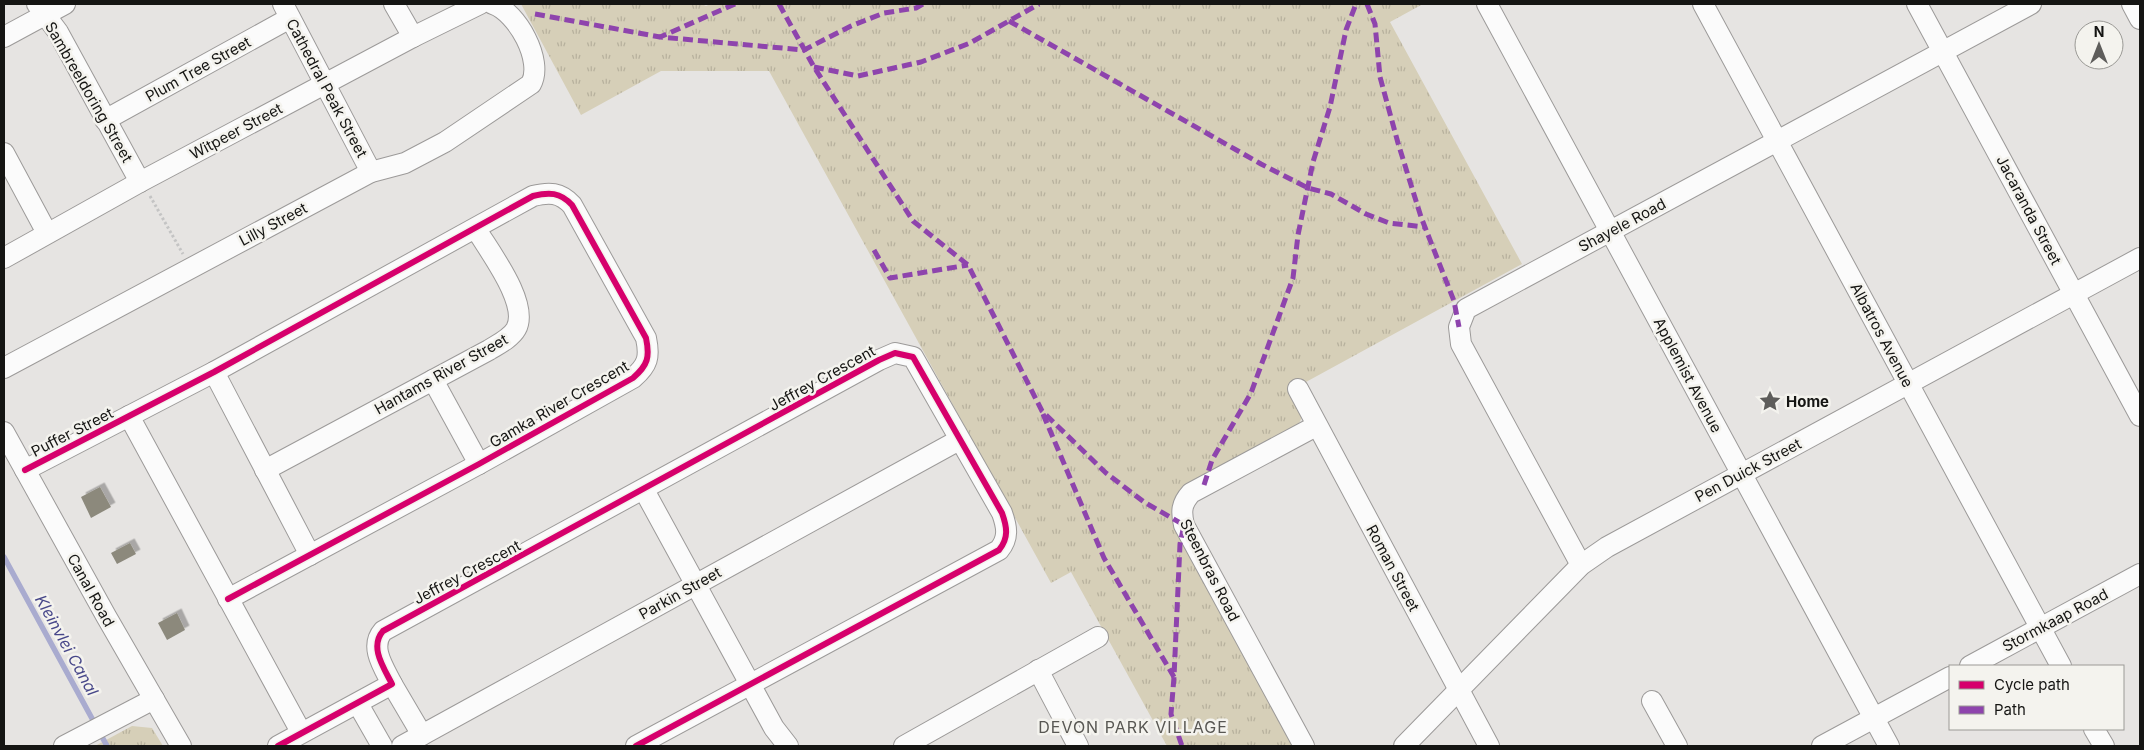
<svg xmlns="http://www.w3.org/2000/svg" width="2144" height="750" viewBox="0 0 2144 750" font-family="Inter,sans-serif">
<defs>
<pattern id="grass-tufts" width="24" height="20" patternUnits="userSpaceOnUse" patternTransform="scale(1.25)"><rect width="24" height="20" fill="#d6cfb8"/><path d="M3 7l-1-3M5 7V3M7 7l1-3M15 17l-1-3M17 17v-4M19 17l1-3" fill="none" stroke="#b7b19d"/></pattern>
<filter id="shadow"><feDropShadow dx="4.5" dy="-4.5" stdDeviation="0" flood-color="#0004"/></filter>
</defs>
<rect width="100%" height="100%" fill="#e6e4e2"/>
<g fill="url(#grass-tufts)">
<path d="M 521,4 L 702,4 L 706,6 L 710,4 L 1423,4 L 1390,22 L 1522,264 L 1295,388 L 1302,417 L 1297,428 L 1180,497 L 1296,746 L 1167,746 L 1071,572 L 1051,583 L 769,71 L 661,71 L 581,115 Z"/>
<path d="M 132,726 L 152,728 L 163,746 L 95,746 Z"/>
</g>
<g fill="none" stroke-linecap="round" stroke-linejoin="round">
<path stroke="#a9abcf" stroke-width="5.5" d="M 4,557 L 107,746"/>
</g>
<g fill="#8c897c" filter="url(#shadow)">
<path d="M 100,487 L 111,507 L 91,518 L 81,497 Z"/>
<path d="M 130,543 L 136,554 L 117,564 L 111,553 Z"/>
<path d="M 177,613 L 185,630 L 167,640 L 158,623 Z"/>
</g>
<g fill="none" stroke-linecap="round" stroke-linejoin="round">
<g stroke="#9c9a99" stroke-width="22">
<g id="minor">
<path d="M 37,4 L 58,32 L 140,182"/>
<path d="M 283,4 L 371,172"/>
<path d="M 394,4 L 413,37"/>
<path d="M 1487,4 L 1889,746"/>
<path d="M 1703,4 L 2061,666"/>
<path d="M 1917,4 L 2140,416"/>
<path d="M 2132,4 L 2140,19"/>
<path d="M 4,37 L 65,4"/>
<path d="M 105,120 L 290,18"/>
<path d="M 4,153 L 47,233"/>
<path d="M 4,258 L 140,182 L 413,37 L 480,4"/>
<path d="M 4,368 L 371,172 L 405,163 L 445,142 L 531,84 C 544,61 517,12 493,4"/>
<path d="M 214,372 L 310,555"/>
<path d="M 433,380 L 479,464"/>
<path d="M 1298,389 L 1489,746"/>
<path d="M 129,416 L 301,732"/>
<path d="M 4,432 L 106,616 L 181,746"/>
<path d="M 25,470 L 214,372 L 533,196 C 549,192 560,192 572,205 L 646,338 C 650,357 648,365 633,378 L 479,464 L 228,599"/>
<path d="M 265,470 L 489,350 C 497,345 511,338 516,329 C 530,304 489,251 476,229"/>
<path d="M 644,490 L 774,728 L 788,746"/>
<path d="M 1581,565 L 1461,344 L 1459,327 L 1466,309 L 2031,4"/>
<path d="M 1970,666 L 2140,574"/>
<path d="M 1038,670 L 1078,746"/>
<path d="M 392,684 L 422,735"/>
<path d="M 1652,701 L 1677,746"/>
<path d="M 358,704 L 382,746"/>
<path d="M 2094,729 L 2104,746"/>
<path d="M 64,746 L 154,699"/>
<path d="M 278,746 L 392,684 C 384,668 369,647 383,631 L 879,360 L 895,353 L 913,357 L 1002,513 C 1007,527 1009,538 999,550 L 636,746"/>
<path d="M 402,746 L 959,440"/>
<path d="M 904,746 L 1098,637"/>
<path d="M 1304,746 L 1184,525 C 1181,512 1181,504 1191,493 L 1316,426"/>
<path d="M 1404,746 L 1581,565 L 1607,547 L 2140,258"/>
<path d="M 1822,746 L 1950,677"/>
</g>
</g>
<path stroke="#c4c4c4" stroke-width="3" stroke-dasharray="2.5 2.5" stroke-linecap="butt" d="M 150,196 L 183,254"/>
<use href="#minor" stroke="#fbfbfb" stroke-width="20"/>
<g stroke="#8e44ad" stroke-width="5" stroke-dasharray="10 5" stroke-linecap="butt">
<path d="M 735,4 L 660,37 L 804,50 L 851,26 L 884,13 L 916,8 L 923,4"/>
<path d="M 779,4 L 814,67 L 913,221 L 968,265 L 1042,411 L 1106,473 L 1144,502 L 1184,525 L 1180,544 L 1174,677 L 1171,714 L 1182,746"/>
<path d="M 1367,4 L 1375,24 L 1380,77 L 1398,143 L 1421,217 L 1454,301 L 1459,327"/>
<path d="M 535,14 L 660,37"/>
<path d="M 1009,21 L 1261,164 L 1308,188 L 1331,194 L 1366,214 L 1389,223 L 1425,227"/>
<path d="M 814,67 L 858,76 L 921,62 L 970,43 L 1039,4"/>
<path d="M 874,250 L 890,278 L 968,265"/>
<path d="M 1043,414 L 1104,558 L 1174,677"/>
<path d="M 1204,485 L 1212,460 L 1251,393 L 1293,278 L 1298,235 L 1313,162 L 1330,107 L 1346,30 L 1356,4"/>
</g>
<g stroke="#f4f3ee" stroke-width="9">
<g id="cycleway">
<path d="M 25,470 L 214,372 L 533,196 C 549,192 560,192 572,205 L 646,338 C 650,357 648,365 633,378 L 479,464 L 228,599"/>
<path d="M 278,746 L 392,684 C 384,668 369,647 383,631 L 879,360 L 895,353 L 913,357 L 1002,513 C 1007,527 1009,538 999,550 L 636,746"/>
</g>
</g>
<use href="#cycleway" stroke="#d6006c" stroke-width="6"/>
</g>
<defs>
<g id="sight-bare" transform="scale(1.725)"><path d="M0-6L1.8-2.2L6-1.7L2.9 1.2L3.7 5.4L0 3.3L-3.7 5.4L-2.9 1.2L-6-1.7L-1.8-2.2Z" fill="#5e5d5b" stroke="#f4f3ee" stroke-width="2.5" paint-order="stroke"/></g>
</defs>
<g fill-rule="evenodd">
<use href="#sight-bare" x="1770" y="401"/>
</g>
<g text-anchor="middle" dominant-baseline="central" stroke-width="5" stroke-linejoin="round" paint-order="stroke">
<g font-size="15" fill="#151513" stroke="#f4f3ee">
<text transform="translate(198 69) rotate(-29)">Plum Tree Street</text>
<text transform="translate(327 88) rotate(62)">Cathedral Peak Street</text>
<text transform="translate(89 92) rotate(60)">Sambreeldoring Street</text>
<text transform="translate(236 131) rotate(-28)">Witpeer Street</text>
<text transform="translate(2029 210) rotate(62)">Jacaranda Street</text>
<text transform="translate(273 224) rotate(-28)">Lilly Street</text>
<text transform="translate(1622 225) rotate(-28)">Shayele Road</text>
<text transform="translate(1882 335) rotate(62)">Albatros Avenue</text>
<text transform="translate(441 374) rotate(-29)">Hantams River Street</text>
<text transform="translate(1688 375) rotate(62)">Applemist Avenue</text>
<text transform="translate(822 378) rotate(-29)">Jeffrey Crescent</text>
<text transform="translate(559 404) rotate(-30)">Gamka River Crescent</text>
<text transform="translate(72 432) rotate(-27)">Puffer Street</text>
<text transform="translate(1748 470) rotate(-28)">Pen Duick Street</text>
<text transform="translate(1393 568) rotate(62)">Roman Street</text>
<text transform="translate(1210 570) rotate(63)">Steenbras Road</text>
<text transform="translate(467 572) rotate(-28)">Jeffrey Crescent</text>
<text transform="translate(91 590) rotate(61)">Canal Road</text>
<text transform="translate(680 593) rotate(-29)">Parkin Street</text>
<text transform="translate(2055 620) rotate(-28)">Stormkaap Road</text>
</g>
<g font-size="15" font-weight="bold" fill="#151513" stroke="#f4f3ee" text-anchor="start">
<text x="1786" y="401">Home</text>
</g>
<g font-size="16" font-style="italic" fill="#474789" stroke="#f4f3ee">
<text transform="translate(67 645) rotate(61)">Kleinvlei Canal</text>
</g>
<g font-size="16" letter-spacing="1" fill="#585753" stroke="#f4f3ee">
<text x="1133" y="727">DEVON PARK VILLAGE</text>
</g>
</g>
<rect width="2144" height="750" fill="none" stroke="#151513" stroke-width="10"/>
<rect x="1949" y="665" width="175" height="65" fill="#f4f3ee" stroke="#9b9a96"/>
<rect x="1959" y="681" width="25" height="8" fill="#d6006c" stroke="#9b9a96"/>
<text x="1994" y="690" font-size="15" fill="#151513">Cycle path</text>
<rect x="1959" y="706" width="25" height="8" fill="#8e44ad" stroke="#9b9a96"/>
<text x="1994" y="715" font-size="15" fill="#151513">Path</text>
<g transform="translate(2099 45)"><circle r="24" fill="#f4f3ee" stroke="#9b9a96"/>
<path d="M0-4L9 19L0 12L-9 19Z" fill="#5e5d5b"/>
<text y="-8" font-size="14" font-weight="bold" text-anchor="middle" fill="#151513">N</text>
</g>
</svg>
